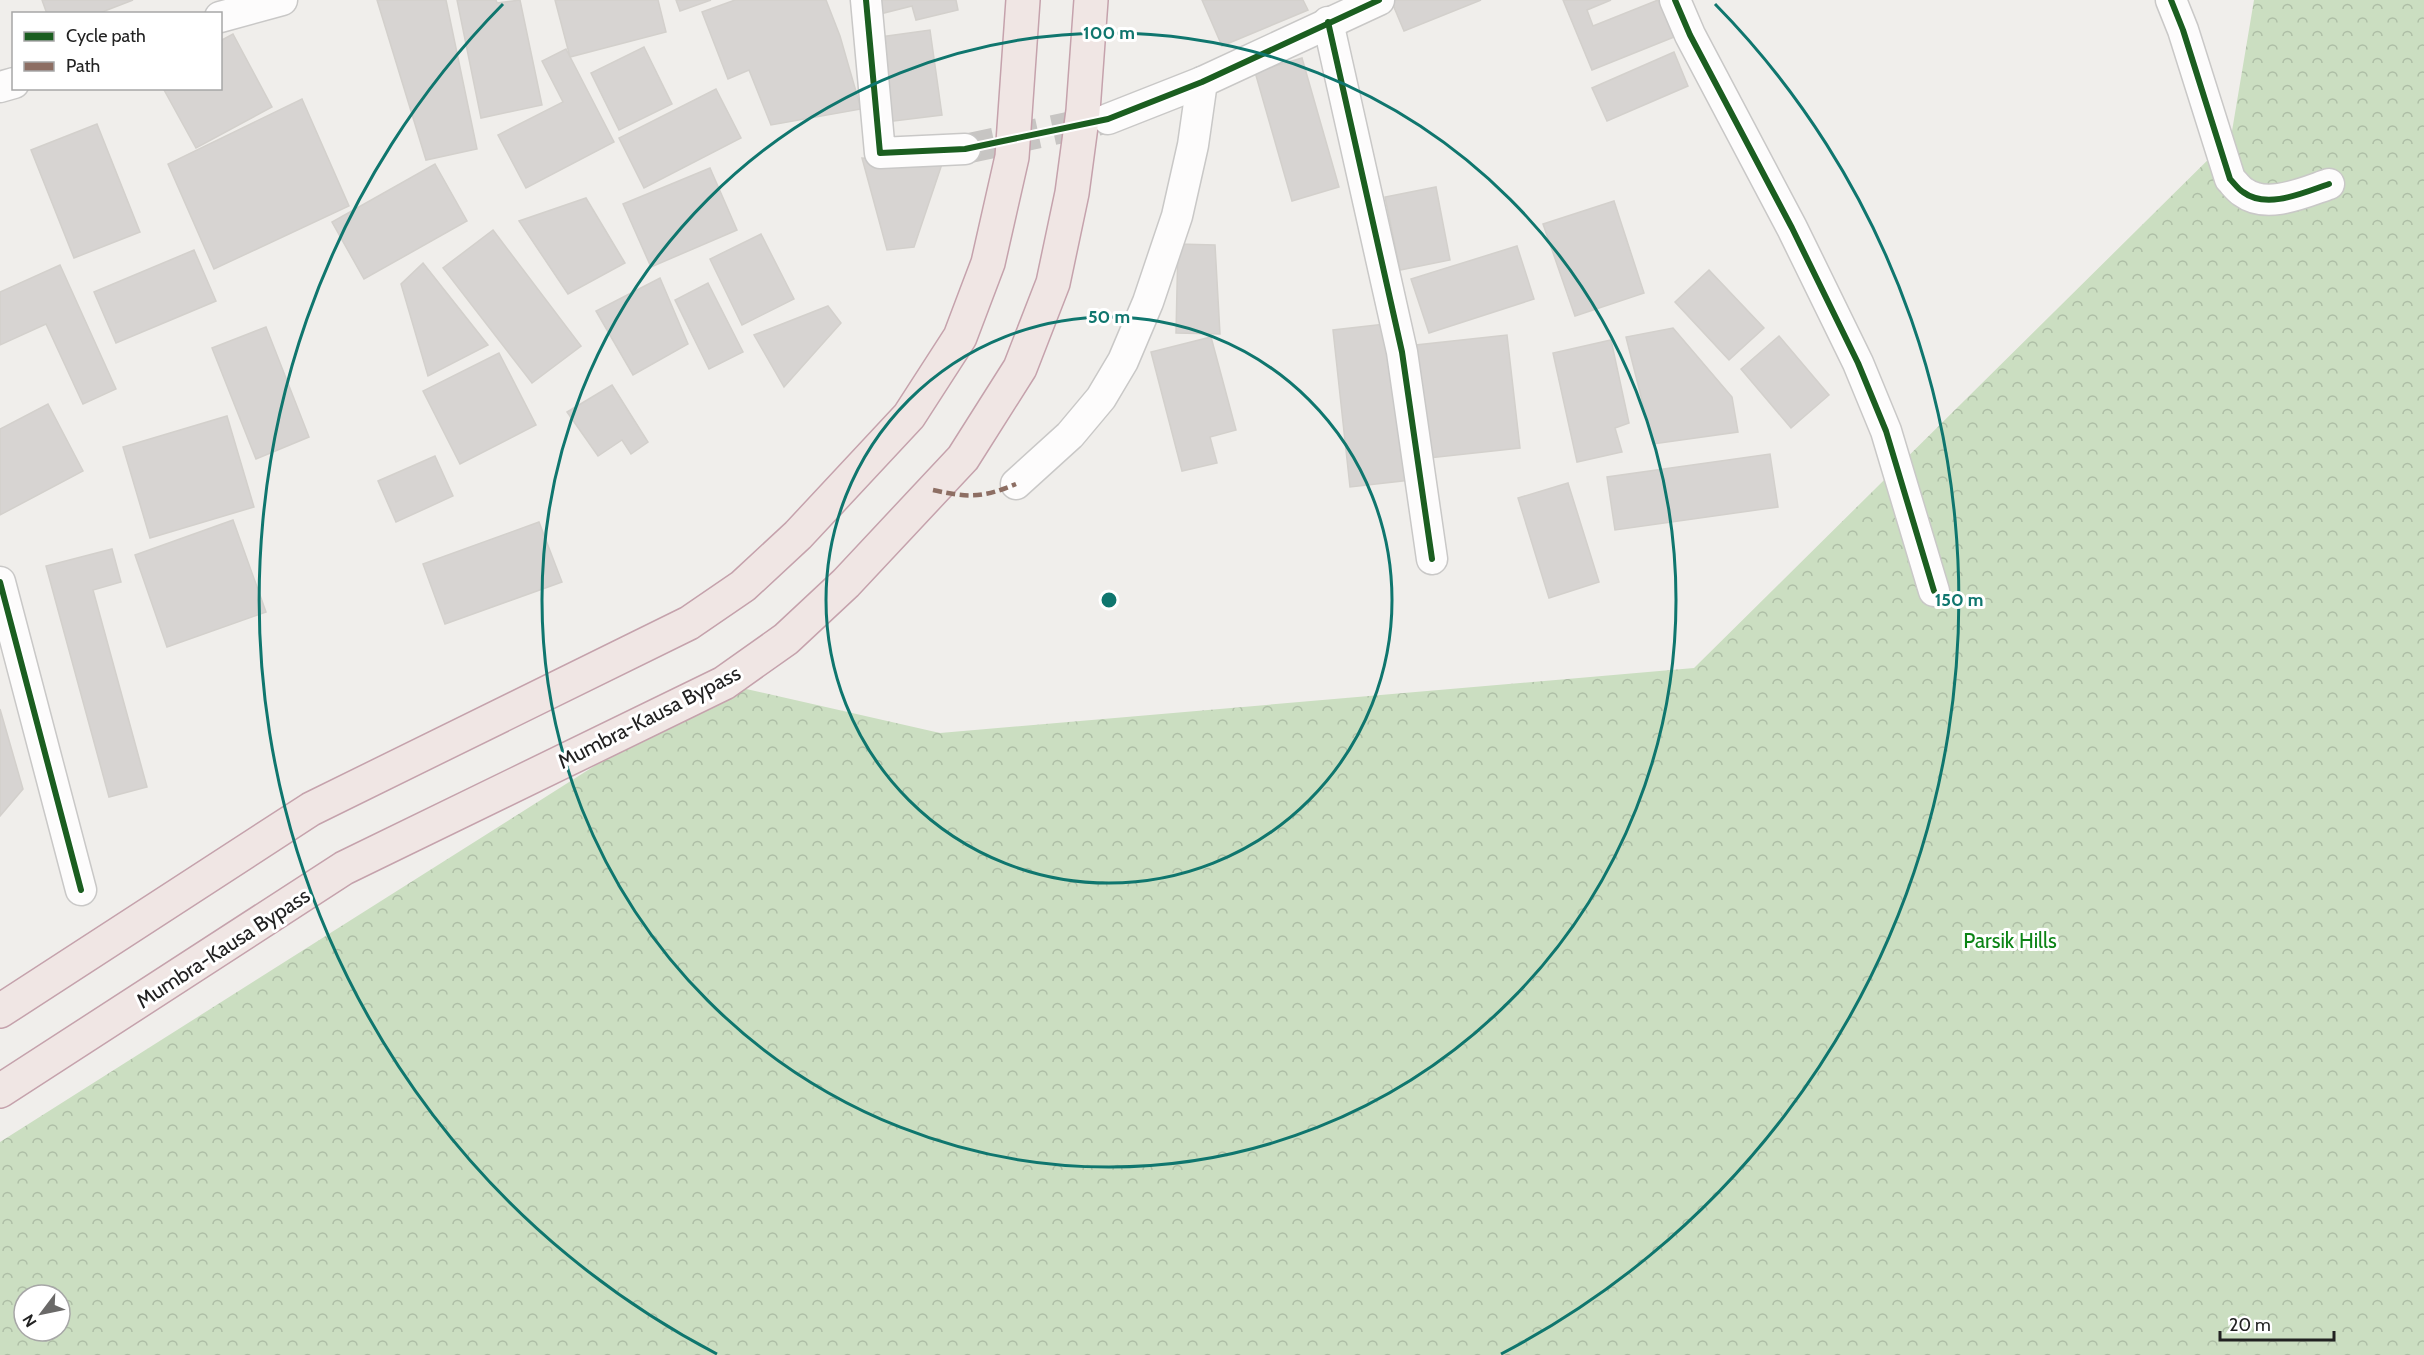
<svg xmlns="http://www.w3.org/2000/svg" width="2424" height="1355" viewBox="0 0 2424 1355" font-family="Cabin,sans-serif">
<defs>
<pattern id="forest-crowns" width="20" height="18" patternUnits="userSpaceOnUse" patternTransform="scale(1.5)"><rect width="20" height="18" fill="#cbdec1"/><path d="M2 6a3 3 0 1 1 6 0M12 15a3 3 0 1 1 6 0" fill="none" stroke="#aebea6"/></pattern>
</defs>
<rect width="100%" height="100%" fill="#f0eeeb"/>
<path fill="url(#forest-crowns)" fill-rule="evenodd" d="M 2254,0 L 2424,0 L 2424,1355 L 0,1355 L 0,1142 L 724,684 L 940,733 L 1694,668 L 2231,137 ZM 24,1295 L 60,1295 L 60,1331 L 24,1331 Z"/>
<g fill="#d7d4d2" stroke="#d3d0cc" stroke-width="1.5">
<path d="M 42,0 L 133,0 L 97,14 L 47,14 Z"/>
<path d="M 377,0 L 446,0 L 477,149 L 426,160 Z"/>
<path d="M 457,0 L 496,0 L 497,3 L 520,0 L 542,105 L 481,118 Z"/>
<path d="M 555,0 L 658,0 L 666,32 L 570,57 Z"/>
<path d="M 676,0 L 711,0 L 680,11 Z"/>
<path d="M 735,0 L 826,0 L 840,36 L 861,109 L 771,125 L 749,70 L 728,79 L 702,12 Z"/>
<path d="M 876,0 L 956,0 L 958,10 L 916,20 L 912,6 L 880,14 Z"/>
<path d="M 1202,0 L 1303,0 L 1308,10 L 1222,46 Z"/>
<path d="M 1391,0 L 1481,0 L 1404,31 Z"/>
<path d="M 1563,0 L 1611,0 L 1587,10 L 1593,26 L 1658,0 L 1674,37 L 1592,70 Z"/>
<path d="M 930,30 L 942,115 L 886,122 L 873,38 Z"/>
<path d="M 233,34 L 272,107 L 196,148 L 163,88 L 220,88 L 220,41 Z"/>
<path d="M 644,47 L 672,104 L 619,130 L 591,73 Z"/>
<path d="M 566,49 L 614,142 L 526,188 L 498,135 L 563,102 L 542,61 Z"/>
<path d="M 1674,52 L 1688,86 L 1607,121 L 1592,88 Z"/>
<path d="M 1302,58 L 1339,187 L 1292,201 L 1255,72 Z"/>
<path d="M 716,89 L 741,138 L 644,188 L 619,138 Z"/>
<path d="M 302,99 L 349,206 L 214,269 L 168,164 Z"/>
<path d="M 97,124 L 140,232 L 74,258 L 31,150 Z"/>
<path d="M 862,158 L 942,164 L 914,247 L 887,250 Z"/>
<path d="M 435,164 L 467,221 L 364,279 L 332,222 Z"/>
<path d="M 710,168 L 737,230 L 651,267 L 623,204 Z"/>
<path d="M 1436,187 L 1450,260 L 1400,270 L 1385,197 Z"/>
<path d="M 586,198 L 625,263 L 568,294 L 519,221 Z"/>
<path d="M 1614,201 L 1644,293 L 1575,316 L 1543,224 Z"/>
<path d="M 493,230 L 581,346 L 532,383 L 443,268 Z"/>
<path d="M 761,234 L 794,299 L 742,325 L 710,259 Z"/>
<path d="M 1178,244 L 1215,245 L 1220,334 L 1176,333 Z"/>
<path d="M 1517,246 L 1534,299 L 1429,333 L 1411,279 Z"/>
<path d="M 194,250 L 216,301 L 116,343 L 94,292 Z"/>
<path d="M 423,263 L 488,345 L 428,376 L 401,284 Z"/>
<path d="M 60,265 L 116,389 L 83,404 L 46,324 L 0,345 L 0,292 Z"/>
<path d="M 1709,270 L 1764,328 L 1729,360 L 1675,302 Z"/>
<path d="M 660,278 L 688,344 L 633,375 L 596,311 Z"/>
<path d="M 708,283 L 743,352 L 709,369 L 675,300 Z"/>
<path d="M 828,306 L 841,323 L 784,387 L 754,335 Z"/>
<path d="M 1394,323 L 1411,480 L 1350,487 L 1333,330 Z"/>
<path d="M 266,327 L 309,437 L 256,459 L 212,348 Z"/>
<path d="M 1673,328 L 1732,397 L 1738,432 L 1653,444 L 1626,337 Z"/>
<path d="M 1507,335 L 1520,448 L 1429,458 L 1416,345 Z"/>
<path d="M 1779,336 L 1829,395 L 1791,428 L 1741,369 Z"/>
<path d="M 1211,337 L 1236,430 L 1210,437 L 1217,463 L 1182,471 L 1151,352 Z"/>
<path d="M 1611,340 L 1629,423 L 1615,428 L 1622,452 L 1577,462 L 1553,353 Z"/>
<path d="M 499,353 L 536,425 L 460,464 L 423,391 Z"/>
<path d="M 612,385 L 648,442 L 631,454 L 622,440 L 598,456 L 567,412 Z"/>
<path d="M 48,404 L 83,471 L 0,515 L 0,429 Z"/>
<path d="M 227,416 L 254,507 L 150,538 L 123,447 Z"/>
<path d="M 1770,454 L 1778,507 L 1615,530 L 1607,477 Z"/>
<path d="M 435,456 L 453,496 L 396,522 L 378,481 Z"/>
<path d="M 1568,483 L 1599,582 L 1549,598 L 1518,498 Z"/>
<path d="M 233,520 L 266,612 L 167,647 L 135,555 Z"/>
<path d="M 539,522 L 562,582 L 445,624 L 423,564 Z"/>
<path d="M 112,549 L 121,582 L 93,590 L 147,787 L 109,797 L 46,566 Z"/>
<path d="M 0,709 L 23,789 L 0,816 Z"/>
</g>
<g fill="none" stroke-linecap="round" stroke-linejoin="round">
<path stroke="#c7c5c3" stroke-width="30" stroke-dasharray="30 15" stroke-linecap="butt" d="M 965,149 L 1105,119"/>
<g stroke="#c9c8c7" stroke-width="33">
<g id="minor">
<path d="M 866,0 L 880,153 L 965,149"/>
<path d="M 1675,0 L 1690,35 L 1792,228 L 1858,363 L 1886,431 L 1934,591"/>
<path d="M 2171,0 L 2183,30 L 2230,179 C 2234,183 2238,189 2243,192 C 2267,210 2305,192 2329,184"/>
<path d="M 220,17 L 282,0"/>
<path d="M 1328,22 L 1402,352 L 1432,559"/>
<path d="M 0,87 L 14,83"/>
<path d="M 1108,119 L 1202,82 L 1379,0"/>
<path d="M 1016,484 L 1070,435 L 1101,398 L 1123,361 L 1148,302 L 1177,216 L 1193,145 L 1202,82"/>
<path d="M 0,582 L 81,890"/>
</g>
</g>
<g stroke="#c5a2ac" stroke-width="36">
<g id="trunk">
<path d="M 0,1011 L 311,809 L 689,623 L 743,586 L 798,535 L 909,416 L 960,337 L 988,263 L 1012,157 L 1023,0"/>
<path d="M 0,1091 L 344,868 L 724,683 L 786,639 L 846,583 L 963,458 L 1020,368 L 1053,283 L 1072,193 L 1083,111 L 1091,0"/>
</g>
</g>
<use href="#minor" stroke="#fdfcfc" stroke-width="30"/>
<use href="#trunk" stroke="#f0e6e4" stroke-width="33"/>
<path stroke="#8d6e63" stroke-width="4.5" stroke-dasharray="9 4.5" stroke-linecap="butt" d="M 933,490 C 969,498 982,498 1016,484"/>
<g stroke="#fff" stroke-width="10">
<g id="cycleway">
<path d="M 866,0 L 880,153 L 965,149 L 1108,119 L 1202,82 L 1379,0"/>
<path d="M 1675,0 L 1690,35 L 1792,228 L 1858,363 L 1886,431 L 1934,591"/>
<path d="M 2171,0 L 2183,30 L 2230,179 C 2234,183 2238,189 2243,192 C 2267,210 2305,192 2329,184"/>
<path d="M 1328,22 L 1402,352 L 1432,559"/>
<path d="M 0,582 L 81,890"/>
</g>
</g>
<use href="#cycleway" stroke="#1b5e20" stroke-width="6"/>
</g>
<g fill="none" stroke="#0f766e" stroke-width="3">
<circle cx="1109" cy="600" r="283"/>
<circle cx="1109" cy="600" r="567"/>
<path d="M717 1354A850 850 0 0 1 503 4M1715 4A850 850 0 0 1 1501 1354"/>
</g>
<g text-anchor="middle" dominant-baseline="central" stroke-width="6" stroke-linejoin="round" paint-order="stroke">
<g font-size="21" fill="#222" stroke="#fff">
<text transform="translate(649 717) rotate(-27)">Mumbra-Kausa Bypass</text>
<text transform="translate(223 948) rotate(-33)">Mumbra-Kausa Bypass</text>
</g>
<g font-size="21" fill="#0c8416" stroke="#fff">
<text x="2010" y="940">Parsik Hills</text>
</g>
</g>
<circle cx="1109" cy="600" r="9" fill="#0f766e" stroke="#fff" stroke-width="3"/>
<g font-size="18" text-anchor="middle" font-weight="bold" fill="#0f766e" stroke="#fff" stroke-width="6" stroke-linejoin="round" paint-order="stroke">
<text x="1109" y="39">100 m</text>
<text x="1109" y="323">50 m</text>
<text x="1959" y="606">150 m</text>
</g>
<rect x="12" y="12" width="210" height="78" fill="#ffffff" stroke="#a7a7a7" stroke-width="1.5"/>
<rect x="24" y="32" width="30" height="9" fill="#1b5e20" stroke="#a7a7a7" stroke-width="1.5"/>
<text x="66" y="42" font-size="18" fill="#222222">Cycle path</text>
<rect x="24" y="62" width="30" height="9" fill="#8d6e63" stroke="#a7a7a7" stroke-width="1.5"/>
<text x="66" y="72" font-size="18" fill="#222222">Path</text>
<g transform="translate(42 1313) rotate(238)"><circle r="28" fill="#ffffff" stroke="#a7a7a7" stroke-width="1.5"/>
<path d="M0-4.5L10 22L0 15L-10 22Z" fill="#6a6968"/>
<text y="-9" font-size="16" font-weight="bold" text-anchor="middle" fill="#222222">N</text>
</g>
<path d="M2220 1331v9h114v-9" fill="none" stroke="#222222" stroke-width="3"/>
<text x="2229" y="1331" font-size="18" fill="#222222" stroke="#ffffff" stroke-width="4.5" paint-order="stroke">20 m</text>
</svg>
